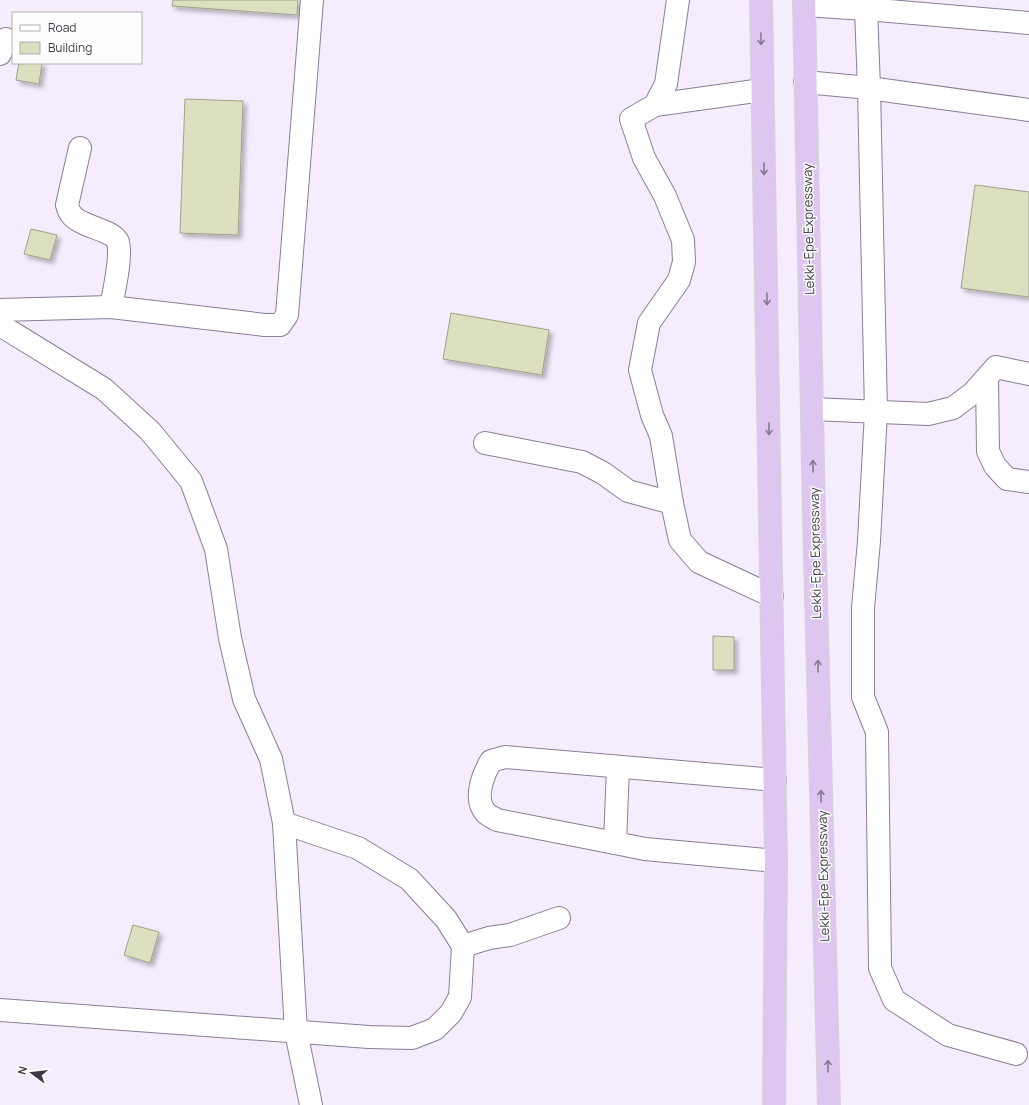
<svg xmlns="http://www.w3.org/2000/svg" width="1029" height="1105" viewBox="0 0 1029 1105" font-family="Manrope,sans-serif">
<defs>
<filter id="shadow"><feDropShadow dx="3.5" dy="3.5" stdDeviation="2" flood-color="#0004"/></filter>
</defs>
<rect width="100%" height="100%" fill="#f5ecfd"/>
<g fill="#dce0c1" stroke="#9fa386" filter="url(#shadow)">
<path d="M 173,0 L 298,0 L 297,15 L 172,6 Z"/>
<path d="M 19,63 L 42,63 L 39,84 L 16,80 Z"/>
<path d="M 185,99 L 243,101 L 238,235 L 180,233 Z"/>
<path d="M 975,185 L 1029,192 L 1029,297 L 961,288 Z"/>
<path d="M 31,229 L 57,235 L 50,260 L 24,254 Z"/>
<path d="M 451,313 L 549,330 L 542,375 L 443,359 Z"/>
<path d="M 713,636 L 734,637 L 734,670 L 713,670 Z"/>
<path d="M 133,925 L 159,932 L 150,963 L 124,955 Z"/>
</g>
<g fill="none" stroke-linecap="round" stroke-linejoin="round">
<g stroke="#8b7e97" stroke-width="24">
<g id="minor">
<path d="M 678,0 L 666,84 L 655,105 L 631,119 L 644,158 L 665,196 L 683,240 L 684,262 L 679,280 L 649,323 L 640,370 L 652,415 L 661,436 L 672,503 L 680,540 L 699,562 L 772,596"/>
<path d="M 804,5 L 866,9 L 869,88 L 876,412 L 869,541 L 863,608 L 863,697 L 877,732 L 880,968 L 894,1000 L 948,1035 L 1016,1054"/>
<path d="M 866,9 L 1029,23"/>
<path d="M 0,54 L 6,39"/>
<path d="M 805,82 L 869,88 L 1029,110"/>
<path d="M 655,105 L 762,90"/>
<path d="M 80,148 L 67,205 C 68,208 69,212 71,214 C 78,226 114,230 118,242 C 122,256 114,291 111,307"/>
<path d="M 0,310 L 111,307 L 265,325 L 280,325 L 287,315 L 312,0"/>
<path d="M 0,325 L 104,389 L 150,431 L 191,481 L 216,549 L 230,638 L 244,699 L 271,759 L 284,823 L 296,1032 L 311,1105"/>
<path d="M 987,378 L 988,451 L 995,466 L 1007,479 L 1029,482"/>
<path d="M 812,409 L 928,414 L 953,408 L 973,393 L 996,367 L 1029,374"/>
<path d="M 485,443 L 582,462 L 603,473 L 628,491 L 672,503"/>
<path d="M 618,767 L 615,843 L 645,849 L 776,861"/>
<path d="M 284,823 L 358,848 L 409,879 L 446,919 L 463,946 L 489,938 L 510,935 L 559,918"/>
<path d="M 615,843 L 497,820 C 494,818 489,816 486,813 C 473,799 483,775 491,761 L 505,757 L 775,780"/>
<path d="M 0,1010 L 369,1037 L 412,1038 L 435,1029 L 451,1013 L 460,997 L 463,946"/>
</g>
</g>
<g stroke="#d5d3d6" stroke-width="24">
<g id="highway">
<path d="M 761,0 L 776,861 L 774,1105"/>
<path d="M 804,0 L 814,516 L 829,1105"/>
</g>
</g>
<use href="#minor" stroke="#fff" stroke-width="22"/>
<use href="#highway" stroke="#ddc7f0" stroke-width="22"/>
</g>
<defs><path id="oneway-shaft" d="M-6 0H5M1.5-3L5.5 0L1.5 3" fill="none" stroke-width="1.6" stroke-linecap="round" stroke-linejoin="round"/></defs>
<g stroke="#867991">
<use href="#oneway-shaft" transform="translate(761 39) rotate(89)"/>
<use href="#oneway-shaft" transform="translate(764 169) rotate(89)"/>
<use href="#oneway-shaft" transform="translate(767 299) rotate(89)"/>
<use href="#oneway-shaft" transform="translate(769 429) rotate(89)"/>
<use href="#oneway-shaft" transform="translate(813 466) rotate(-91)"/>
<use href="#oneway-shaft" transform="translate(818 666) rotate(-91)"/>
<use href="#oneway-shaft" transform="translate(821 796) rotate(-91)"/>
<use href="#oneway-shaft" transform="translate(828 1066) rotate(-91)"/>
</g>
<g text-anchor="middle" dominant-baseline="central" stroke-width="3" stroke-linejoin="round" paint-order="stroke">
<g font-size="13" fill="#3f3944" stroke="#fdfdfd">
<text transform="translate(808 229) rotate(-91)">Lekki-Epe Expressway</text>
<text transform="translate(815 553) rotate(-91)">Lekki-Epe Expressway</text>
<text transform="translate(823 876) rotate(-91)">Lekki-Epe Expressway</text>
</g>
</g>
<rect x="12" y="12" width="130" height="52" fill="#fdfdfd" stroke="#b1afb3"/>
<rect x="20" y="25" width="20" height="6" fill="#ffffff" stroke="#b1afb3"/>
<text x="48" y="32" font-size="12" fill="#3f3944">Road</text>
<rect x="20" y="42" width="20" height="12" fill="#dce0c1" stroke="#b1afb3"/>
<text x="48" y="52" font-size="12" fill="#3f3944">Building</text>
<g transform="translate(32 1073) rotate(285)" stroke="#fdfdfd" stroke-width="3" paint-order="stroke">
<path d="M0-3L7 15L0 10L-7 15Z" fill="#3f3944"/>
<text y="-6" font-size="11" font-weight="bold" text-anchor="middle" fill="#3f3944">N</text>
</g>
</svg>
